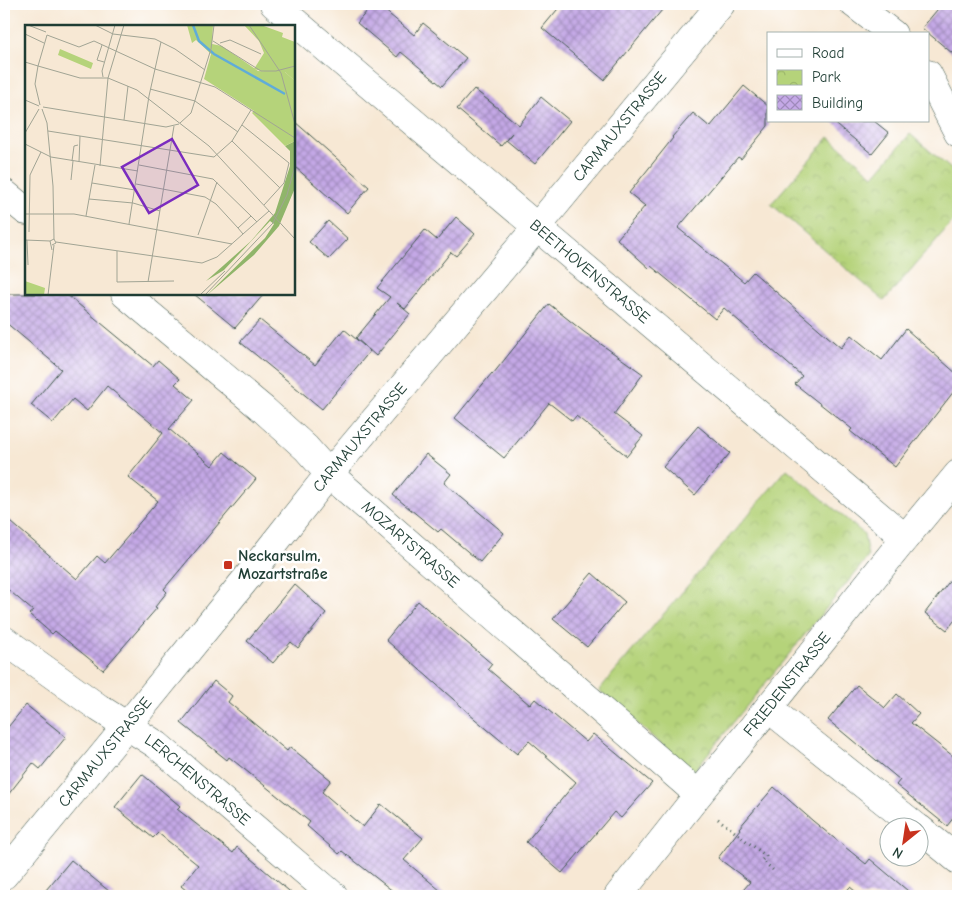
<svg xmlns="http://www.w3.org/2000/svg" width="962" height="900" viewBox="0 0 962 900" font-family="'Comic Neue',sans-serif">
<defs>
<pattern id="park-crowns" width="20" height="18" patternUnits="userSpaceOnUse" patternTransform="scale(1.25)"><rect width="20" height="18" fill="#b5d37a"/><path d="M2 6a3 3 0 1 1 6 0M12 15a3 3 0 1 1 6 0" fill="none" stroke="#9bb66a"/></pattern>
<pattern id="building-cross-hatch" width="8" height="8" patternUnits="userSpaceOnUse" patternTransform="scale(1.25)"><rect width="8" height="8" fill="#c4a8e6"/><path d="M0 0l8 8M0 8l8-8" fill="none" stroke="#9f8abb"/></pattern>
</defs>
<rect width="100%" height="100%" fill="#fff"/>
<filter id="ink" filterUnits="userSpaceOnUse"><feTurbulence type="fractalNoise" baseFrequency=".02" numOctaves="2"/><feDisplacementMap in="SourceGraphic" scale="10" xChannelSelector="R" yChannelSelector="G"/><feConvolveMatrix kernelMatrix="1 2 1 2 8 2 1 2 1" color-interpolation-filters="sRGB"/></filter>
<filter id="wash" filterUnits="userSpaceOnUse"><feTurbulence type="fractalNoise" baseFrequency=".0096" numOctaves="4" result="noise"/><feDisplacementMap in="SourceGraphic" scale="20" xChannelSelector="R" yChannelSelector="G"/><feGaussianBlur stdDeviation="1.12" result="paint"/><feColorMatrix in="noise" values="0 0 0 0 0 0 0 0 0 0 0 0 0 0 0 0 0 1.4 0 .05"/><feComposite in="paint" operator="in"/></filter>
<g filter="url(#wash)">
<rect width="100%" height="100%" fill="#f7e8d4"/>
<g fill="url(#park-crowns)" stroke="#6a8857">
<path d="M 910,134 L 958,175 L 958,215 L 884,301 L 771,204 L 829,137 L 874,176 Z"/>
<path d="M 787,469 L 864,534 L 868,557 L 693,772 L 599,690 Z"/>
</g>
<g id="blocks">
<g fill="url(#building-cross-hatch)">
<path d="M 373,4 L 377,4 L 414,35 L 423,23 L 466,58 L 442,86 L 401,52 L 397,57 L 357,23 Z"/>
<path d="M 562,4 L 667,4 L 604,80 L 542,28 Z"/>
<path d="M 942,4 L 958,4 L 958,58 L 922,28 Z"/>
<path d="M 744,86 L 768,106 L 768,126 L 741,159 L 738,157 L 678,228 L 744,282 L 753,272 L 841,348 L 851,335 L 882,360 L 906,329 L 958,375 L 958,386 L 895,467 L 850,431 L 852,429 L 795,384 L 802,376 L 724,308 L 715,319 L 651,266 L 649,268 L 617,239 L 645,206 L 629,193 L 673,138 L 672,137 L 693,113 L 710,127 Z"/>
<path d="M 474,89 L 519,125 L 541,97 L 570,121 L 535,164 L 506,140 L 512,133 L 501,146 L 457,109 Z"/>
<path d="M 294,121 L 369,187 L 347,213 L 294,166 Z"/>
<path d="M 832,121 L 874,121 L 889,133 L 872,154 Z"/>
<path d="M 456,217 L 475,234 L 456,256 L 451,252 L 405,309 L 397,303 L 410,314 L 376,356 L 356,338 L 390,297 L 377,288 L 425,230 L 437,240 Z"/>
<path d="M 328,221 L 348,239 L 329,259 L 309,242 Z"/>
<path d="M 4,294 L 66,294 L 153,366 L 158,360 L 180,379 L 175,384 L 194,400 L 169,429 L 212,466 L 224,452 L 256,479 L 164,589 L 167,592 L 155,607 L 157,608 L 103,670 L 55,631 L 52,634 L 29,614 L 33,611 L 4,586 L 4,516 L 77,579 L 97,556 L 105,563 L 158,501 L 128,477 L 163,433 L 107,386 L 87,411 L 73,399 L 53,423 L 31,405 L 61,369 L 4,321 Z"/>
<path d="M 194,294 L 264,294 L 235,328 Z"/>
<path d="M 549,304 L 584,332 L 643,374 L 614,414 L 643,436 L 627,456 L 576,416 L 572,421 L 549,403 L 504,458 L 455,418 L 492,373 L 493,374 Z"/>
<path d="M 260,320 L 315,365 L 344,329 L 370,351 L 322,409 L 240,342 Z"/>
<path d="M 698,426 L 730,453 L 695,495 L 663,467 Z"/>
<path d="M 426,454 L 451,474 L 444,483 L 504,533 L 480,562 L 441,529 L 438,532 L 393,495 Z"/>
<path d="M 958,570 L 958,616 L 947,630 L 925,613 Z"/>
<path d="M 592,573 L 625,602 L 587,647 L 553,619 Z"/>
<path d="M 294,584 L 326,613 L 298,648 L 291,642 L 273,663 L 247,641 Z"/>
<path d="M 418,601 L 492,664 L 488,669 L 530,705 L 535,699 L 586,742 L 593,734 L 652,783 L 621,818 L 614,812 L 562,873 L 526,842 L 576,782 L 529,741 L 517,754 L 469,714 L 470,714 L 386,640 Z"/>
<path d="M 214,681 L 232,696 L 228,702 L 287,751 L 290,747 L 331,780 L 322,792 L 363,827 L 381,804 L 423,838 L 404,860 L 447,896 L 399,896 L 342,851 L 339,854 L 307,826 L 310,822 L 229,757 L 227,760 L 181,723 Z"/>
<path d="M 857,685 L 885,708 L 897,694 L 919,714 L 911,723 L 958,760 L 958,812 L 947,826 L 896,785 L 900,780 L 828,720 Z"/>
<path d="M 26,705 L 66,737 L 40,769 L 33,763 L 4,800 L 4,732 Z"/>
<path d="M 142,774 L 180,806 L 177,809 L 233,853 L 237,847 L 295,896 L 193,896 L 181,886 L 198,865 L 158,833 L 153,838 L 115,807 Z"/>
<path d="M 774,787 L 813,821 L 866,864 L 870,859 L 914,896 L 861,896 L 850,887 L 842,896 L 738,896 L 750,882 L 718,858 L 740,829 L 739,828 Z"/>
<path d="M 71,860 L 115,896 L 41,896 Z"/>
</g>
</g>
</g>
<g filter="url(#ink)">
<use href="#blocks" fill-opacity="0" stroke="#3f574c" stroke-width="1"/>
<g fill="none" stroke-linecap="round" stroke-linejoin="round">
<g stroke="#3f574c" stroke-width="29">
<g id="minor">
<path id="s1" d="M 274,4 L 537,227 L 905,538"/>
<path d="M 854,4 L 893,34"/>
<path d="M 928,74 L 958,133"/>
<path d="M 4,193 L 26,211"/>
<path id="s2" d="M 125,294 L 264,410 L 306,448 L 329,474 L 698,794"/>
<path id="s3" d="M 4,640 L 99,708 L 157,745 L 334,896"/>
<path d="M 768,708 L 918,828"/>
<path d="M 920,829 L 958,860"/>
<path id="s4" d="M 4,875 L 126,727 L 246,579 L 329,474 L 537,227 L 721,4"/>
<path id="s5" d="M 618,896 L 694,800 L 905,538 L 958,474"/>
</g>
</g>
<path stroke="#3f574c" stroke-width="3" stroke-dasharray="1 4" stroke-linecap="butt" d="M 718,819 L 766,856 L 762,860 L 773,870"/>
<use href="#minor" stroke="#fff" stroke-width="28"/>
</g>
</g>
<rect fill="#c8321e" stroke="#fff" stroke-width="2" x="223" y="560" width="10" height="10" rx="2.5"/>
<g text-anchor="middle" dominant-baseline="central" stroke-width="5" stroke-linejoin="round" paint-order="stroke">
<g font-size="16" fill="#1f3d34" stroke="#fff">
<text stroke="none"><textPath href="#s4" startOffset="969">CARMAUXSTRASSE</textPath></text>
<text stroke="none"><textPath href="#s1" startOffset="414">BEETHOVENSTRASSE</textPath></text>
<text stroke="none"><textPath href="#s4" startOffset="564">CARMAUXSTRASSE</textPath></text>
<text stroke="none"><textPath href="#s2" startOffset="380">MOZARTSTRASSE</textPath></text>
<text stroke="none"><textPath href="#s5" startOffset="271">FRIEDENSTRASSE</textPath></text>
<text stroke="none"><textPath href="#s4" startOffset="159">CARMAUXSTRASSE</textPath></text>
<text stroke="none"><textPath href="#s3" startOffset="239">LERCHENSTRASSE</textPath></text>
</g>
<g font-size="16" font-weight="bold" fill="#1f3d34" stroke="#fff" text-anchor="start">
<text x="238" y="556">Neckarsulm,<tspan x="238" dy="18">Mozartstraße</tspan></text>
</g>
</g>
<g transform="translate(25 25)">
<rect width="270" height="270" fill="#f7e8d4"/>
<path d="M 219,0 L 236,0 L 258,8 L 257,12 L 270,17 L 270,56 L 260,47 L 247,49 L 229,44 L 239,28 L 234,16 ZM 0,256 L 20,263 L 19,270 L 0,270 Z" fill="#b5d37a"/>
<path d="M 270,116 L 270,163 L 254,201 L 229,230 L 182,270 L 240,213 L 249,199 L 245,196 L 199,245 L 181,256 L 226,216 L 250,188 L 265,141 L 265,126 L 260,121 Z" fill="#90b56a"/>
<path d="M 162,0 L 188,0 L 187,19 L 197,21 L 233,46 L 260,47 L 270,56 L 270,116 L 260,121 L 227,88 L 229,86 L 179,54 L 186,29 L 171,15 L 167,18 ZM 35,24 L 68,38 L 66,44 L 33,30 Z" fill="#b5d37a"/>
<path fill="none" stroke="#60acd9" stroke-width="2.5" d="M 168,0 L 174,16 L 189,29 L 260,69"/>
<path fill="none" stroke="#a1a494" stroke-width="1" d="M 3,0 L 21,7M 70,0 L 88,9 L 130,14 L 150,24 L 180,45M 224,0 L 256,48 L 270,99M 0,9 L 19,18M 188,16 L 236,46 L 251,46 L 270,41M 195,18 L 205,15 L 236,29M 77,20 L 72,35 L 79,37M 0,37 L 13,41 L 22,10 L 54,22 L 69,16 L 130,44 L 190,62 L 270,113M 78,52 L 77,46 L 90,0M 125,64 L 170,76 L 213,107M 0,75 L 14,81M 15,80 L 10,59 L 13,41 L 55,53 L 83,53 L 112,65 L 184,121 L 270,214M 18,82 L 141,102 L 154,99M 17,84 L 22,98 L 28,161 L 29,214M 99,95 L 103,61M 155,98 L 166,88 L 186,24 L 189,0M 217,100 L 264,138 L 259,158 L 239,180M 23,106 L 189,132 L 207,116 L 226,85M 0,108 L 14,84M 207,116 L 255,163M 0,119 L 26,132 L 113,146M 47,136 L 49,121 L 53,120M 54,137 L 55,111M 114,140 L 188,154 L 226,191M 75,141 L 83,53 L 99,0M 46,155 L 48,136M 67,158 L 110,165M 111,159 L 180,172 L 191,179 L 213,203M 64,174 L 108,178 L 135,186M 0,189 L 49,189 L 207,219M 61,191 L 70,140M 104,199 L 124,71 L 136,17M 4,207 L 5,150 L 16,127M 218,209 L 213,203 L 226,191 L 232,197M 173,210 L 192,157M 0,215 L 25,216M 2,215 L 3,240M 31,217 L 177,238 L 192,232 L 244,186M 27,225 L 25,216 L 29,214 L 31,218 L 27,220M 92,226 L 92,257 L 149,256M 123,257 L 149,101M 23,270 L 29,220M 175,270 L 200,246M 180,270 L 248,198 L 262,170 L 270,141"/>
<path fill="#7b2cbf" fill-opacity="0.15" stroke="#7b2cbf" stroke-width="2.5" d="M 147,114 L 173,160 L 124,188 L 97,142 Z"/>
<rect width="270" height="270" fill="none" stroke="#1f3d34" stroke-width="2.5"/>
</g>
<rect width="962" height="900" fill="none" stroke="#fff" stroke-width="20"/>
<rect x="767" y="32" width="162" height="90" fill="#ffffff" stroke="#a5b1ae"/>
<rect x="777" y="49" width="25" height="8" fill="#ffffff" stroke="#a5b1ae"/>
<text x="812" y="58" font-size="15" fill="#1f3d34">Road</text>
<rect x="777" y="70" width="25" height="15" fill="url(#park-crowns)" stroke="#a5b1ae"/>
<text x="812" y="82" font-size="15" fill="#1f3d34">Park</text>
<rect x="777" y="95" width="25" height="15" fill="url(#building-cross-hatch)" stroke="#a5b1ae"/>
<text x="812" y="108" font-size="15" fill="#1f3d34">Building</text>
<g transform="translate(904 842) rotate(210)"><circle r="24" fill="#ffffff" stroke="#a5b1ae"/>
<path d="M0-4L9 19L0 12L-9 19Z" fill="#c8321e"/>
<text y="-8" font-size="14" font-weight="bold" text-anchor="middle" fill="#1f3d34">N</text>
</g>
</svg>
